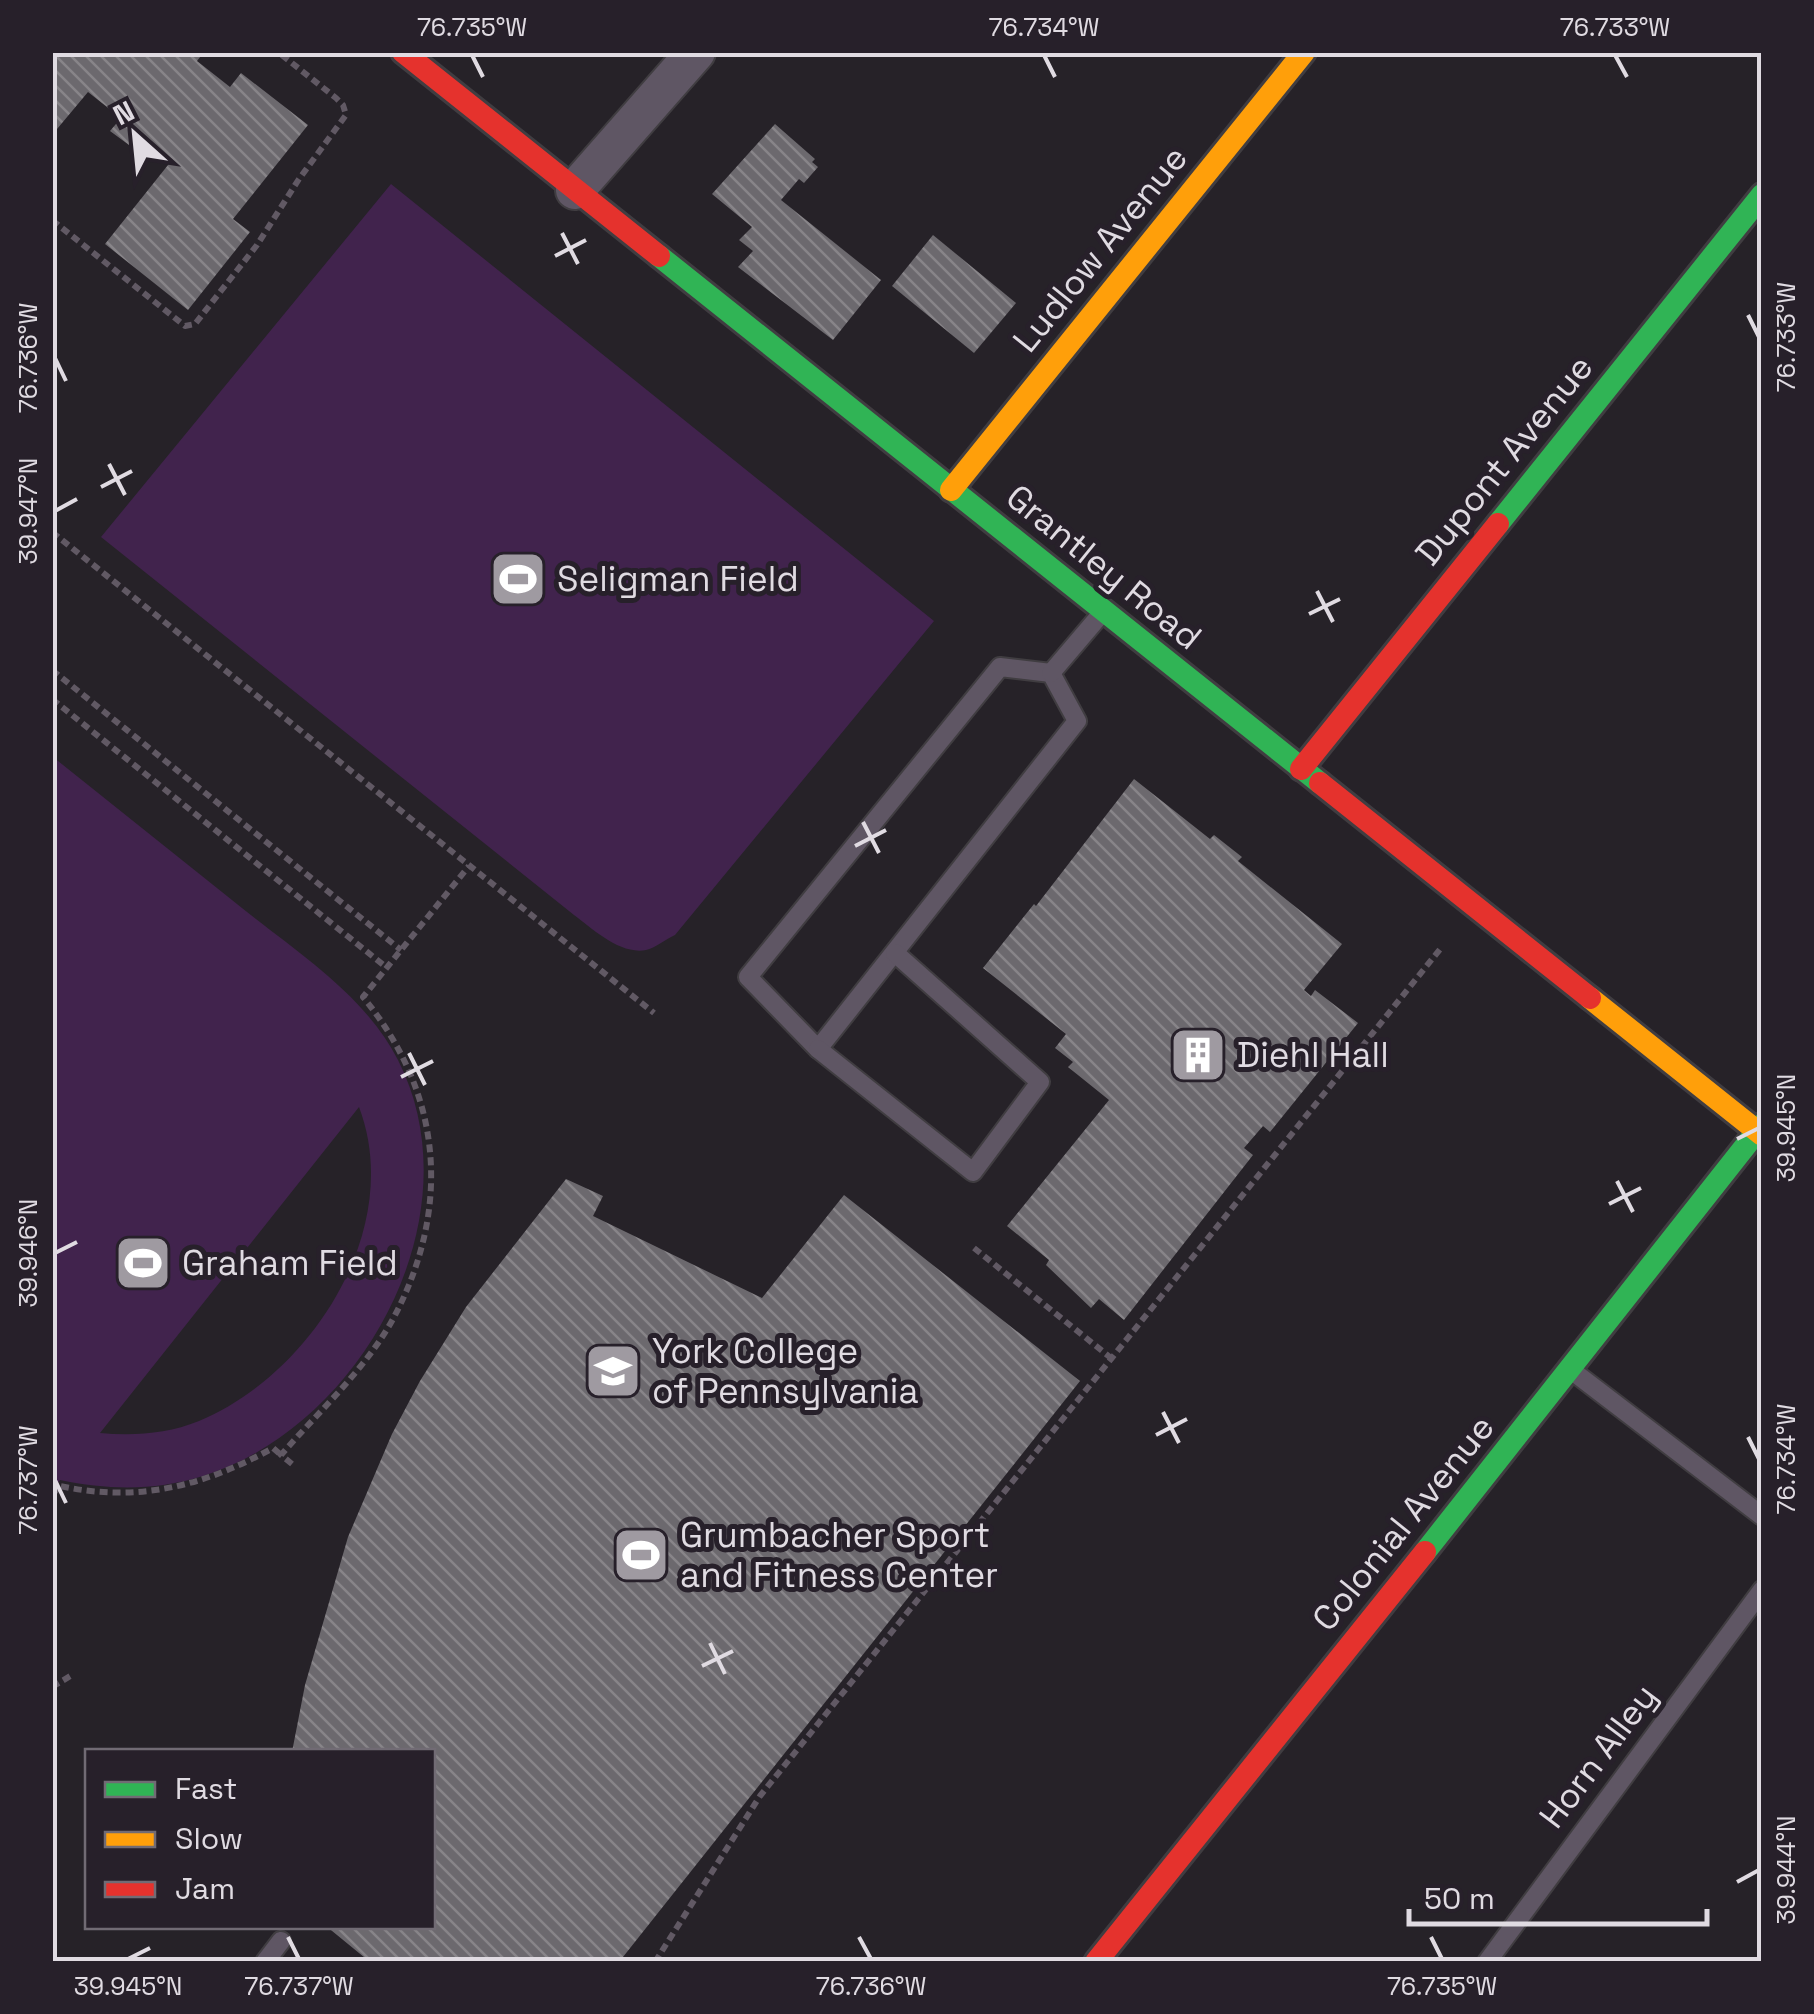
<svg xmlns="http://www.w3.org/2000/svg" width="1814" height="2014" viewBox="0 0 1814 2014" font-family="'Space Grotesk',sans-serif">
<defs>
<pattern id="building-back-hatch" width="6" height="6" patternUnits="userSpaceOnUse" patternTransform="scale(2.5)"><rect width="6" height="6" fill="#6c696e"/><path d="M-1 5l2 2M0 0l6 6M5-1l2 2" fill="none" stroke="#888589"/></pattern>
</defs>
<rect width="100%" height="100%" fill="#262228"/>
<g fill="#41234d" fill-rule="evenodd">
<path d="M 391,184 L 934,621 L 675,935 C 666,939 655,948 646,950 C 620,955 593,929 574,915 L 101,537 Z"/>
<path d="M 53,757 C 116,807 179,858 242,908 C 298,953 364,994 398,1060 C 477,1215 363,1426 203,1476 C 155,1491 109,1490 60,1480 L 53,1490 ZM 359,1107 C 405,1228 312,1374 199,1421 C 167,1434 133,1436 100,1433 Z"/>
</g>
<g fill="url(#building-back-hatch)">
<path d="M 52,52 L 204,52 L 197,61 L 230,87 L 241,73 L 308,125 L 233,219 L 250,232 L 188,310 L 105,244 L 172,160 L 139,133 L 129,145 L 110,131 L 121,118 L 88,92 L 52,135 Z"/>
<path d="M 775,124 L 815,159 L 812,162 L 818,167 L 804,183 L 799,179 L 781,200 L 881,280 L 833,340 L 738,267 L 753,251 L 739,240 L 752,227 L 712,194 Z"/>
<path d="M 933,235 L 1016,303 L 974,353 L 892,286 Z"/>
<path d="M 1134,779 L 1210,839 L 1214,835 L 1242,857 L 1238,861 L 1342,944 L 1304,990 L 1311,996 L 1315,990 L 1358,1023 L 1270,1132 L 1263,1126 L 1244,1148 L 1253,1155 L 1124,1320 L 1099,1299 L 1091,1308 L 1046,1265 L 1049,1260 L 1007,1226 L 1109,1100 L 1068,1067 L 1073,1062 L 1055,1048 L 1066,1034 L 983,968 L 1034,904 L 1036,906 Z"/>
<path d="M 566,1179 L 603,1196 L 593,1216 L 762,1298 L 844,1195 L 1080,1381 L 619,1962 L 370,1962 L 326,1926 L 432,1926 L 432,1752 L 292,1752 L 305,1685 L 348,1537 L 392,1434 L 420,1381 L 466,1307 Z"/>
</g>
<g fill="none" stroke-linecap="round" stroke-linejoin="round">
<g stroke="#403d41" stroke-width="22">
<g id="lane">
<path d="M 1000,667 L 1051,673 L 1077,721 L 818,1049 L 748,977 Z"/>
<path d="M 1051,673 L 1102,613"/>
<path d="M 818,1049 L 973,1172 L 1040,1082 L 895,953"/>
<path d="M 1575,1373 L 1762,1516"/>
<path d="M 265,1962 L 281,1941"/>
<path d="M 1487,1962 L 1762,1590"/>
</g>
</g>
<g stroke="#403d41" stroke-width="42">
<path id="street" d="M 575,190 L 696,52"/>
</g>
<g stroke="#403d41" stroke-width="28">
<g id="fast">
<path d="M 659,256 L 1320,783"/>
<path d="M 1498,524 L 1762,195"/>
<path d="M 1425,1552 L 1762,1125"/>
</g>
</g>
<g stroke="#403d41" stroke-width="28">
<g id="slow">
<path d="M 951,490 L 1304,52"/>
<path d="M 1590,998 L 1762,1135"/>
</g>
</g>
<g stroke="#403d41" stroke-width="28">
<g id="jam">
<path d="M 403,52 L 659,256"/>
<path d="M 1301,769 L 1498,524"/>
<path d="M 1320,783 L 1590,998"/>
<path d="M 1096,1962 L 1425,1552"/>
</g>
</g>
<g stroke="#615964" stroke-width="6" stroke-dasharray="8 5" stroke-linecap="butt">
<path d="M 52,220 L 185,326 L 195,324 L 257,245 L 299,179 L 346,115 L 343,105 L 336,98 L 278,52"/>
<path d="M 52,532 L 654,1013"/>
<path d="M 52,670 L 401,950"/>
<path d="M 52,699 L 386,967"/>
<path d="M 974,1248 L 1111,1358"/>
<path d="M 292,1464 L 281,1455 C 319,1411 365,1370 393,1319 C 452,1208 443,1094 363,997 L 469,866"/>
<path d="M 52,1495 L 60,1486 C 138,1503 204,1486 273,1448 L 281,1455"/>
<path d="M 52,1687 L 72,1675"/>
<path d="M 655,1962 L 760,1796 L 1441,948"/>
</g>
<use href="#lane" stroke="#5f5664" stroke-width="18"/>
<use href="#street" stroke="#5f5664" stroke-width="38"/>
<use href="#fast" stroke="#30b455" stroke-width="22"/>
<use href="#slow" stroke="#ff9f0a" stroke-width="22"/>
<use href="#jam" stroke="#e5322d" stroke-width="22"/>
</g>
<path fill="none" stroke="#e0dbe2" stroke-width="4" d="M 472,55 L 483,77M 1044,55 L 1055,77M 1615,55 L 1627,77M 562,233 L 578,264M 555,256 L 586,240M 1748,315 L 1759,337M 55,358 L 66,381M 109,464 L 125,495M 101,487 L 132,471M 55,511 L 77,499M 1317,591 L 1333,622M 1309,614 L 1340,599M 863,822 L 879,853M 855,846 L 886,830M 409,1053 L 425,1085M 401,1077 L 433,1061M 1737,1139 L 1759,1128M 1617,1181 L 1633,1212M 1609,1204 L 1641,1188M 55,1253 L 77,1242M 1163,1412 L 1179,1443M 1156,1435 L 1187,1419M 1748,1437 L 1759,1459M 55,1480 L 66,1503M 710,1643 L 725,1674M 702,1666 L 733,1651M 1737,1882 L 1759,1870M 288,1937 L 299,1959M 859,1937 L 871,1959M 1431,1937 L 1442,1959M 128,1959 L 150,1948"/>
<defs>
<g id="stadium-square" transform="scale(2.875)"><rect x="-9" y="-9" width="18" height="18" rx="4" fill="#9f9aa1" stroke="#27202a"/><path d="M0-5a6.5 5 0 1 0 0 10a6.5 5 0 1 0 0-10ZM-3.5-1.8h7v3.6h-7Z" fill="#fff"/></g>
<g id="building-square" transform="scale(2.875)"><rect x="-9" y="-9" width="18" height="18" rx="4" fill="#9f9aa1" stroke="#27202a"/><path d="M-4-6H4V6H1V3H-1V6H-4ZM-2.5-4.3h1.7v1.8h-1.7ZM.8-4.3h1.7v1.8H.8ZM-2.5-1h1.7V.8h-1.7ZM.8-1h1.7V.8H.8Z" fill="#fff"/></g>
<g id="university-square" transform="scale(2.875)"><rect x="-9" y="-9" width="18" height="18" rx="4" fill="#9f9aa1" stroke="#27202a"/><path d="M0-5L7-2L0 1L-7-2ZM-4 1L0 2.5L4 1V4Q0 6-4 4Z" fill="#fff"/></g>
</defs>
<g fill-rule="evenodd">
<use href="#stadium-square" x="518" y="579"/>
<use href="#building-square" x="1198" y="1055"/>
<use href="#stadium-square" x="143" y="1263"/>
<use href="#university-square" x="613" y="1371"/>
<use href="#stadium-square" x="641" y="1555"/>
</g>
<g text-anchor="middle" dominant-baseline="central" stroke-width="10" stroke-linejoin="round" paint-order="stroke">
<g font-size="35" fill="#e0dbe2" stroke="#27202a">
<text transform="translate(1100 249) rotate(-51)">Ludlow Avenue</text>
<text transform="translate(1504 460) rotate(-51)">Dupont Avenue</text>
<text transform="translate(1104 567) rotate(39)">Grantley Road</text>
<text transform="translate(1403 1523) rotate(-51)">Colonial Avenue</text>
<text transform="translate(1598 1756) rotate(-53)">Horn Alley</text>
</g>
<g font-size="35" fill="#e0dbe2" stroke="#27202a" text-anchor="start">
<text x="557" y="579">Seligman Field</text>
<text x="1237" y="1055">Diehl Hall</text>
<text x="182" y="1263">Graham Field</text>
<text x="652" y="1351">York College<tspan x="652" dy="40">of Pennsylvania</tspan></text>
<text x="680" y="1535">Grumbacher Sport<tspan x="680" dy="40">and Fitness Center</tspan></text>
</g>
</g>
<rect width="1814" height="2014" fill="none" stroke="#27202a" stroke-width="110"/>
<rect x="85" y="1749" width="350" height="180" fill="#27202a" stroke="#716b74" stroke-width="2.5"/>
<rect x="105" y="1782" width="50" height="15" fill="#30b455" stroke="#716b74" stroke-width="2.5"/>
<text x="175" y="1799" font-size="30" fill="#e0dbe2">Fast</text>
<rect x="105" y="1832" width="50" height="15" fill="#ff9f0a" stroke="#716b74" stroke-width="2.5"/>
<text x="175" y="1849" font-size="30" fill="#e0dbe2">Slow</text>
<rect x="105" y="1882" width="50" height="15" fill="#e5322d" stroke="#716b74" stroke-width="2.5"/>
<text x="175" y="1899" font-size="30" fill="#e0dbe2">Jam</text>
<g transform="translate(135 135) rotate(333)" stroke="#27202a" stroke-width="8" paint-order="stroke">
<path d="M0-8L18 38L0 25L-18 38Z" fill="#e0dbe2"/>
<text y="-15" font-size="28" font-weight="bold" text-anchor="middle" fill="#e0dbe2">N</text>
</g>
<path d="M1409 1909v15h298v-15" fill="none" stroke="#e0dbe2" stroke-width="5"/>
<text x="1424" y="1909" font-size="30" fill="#e0dbe2" stroke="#27202a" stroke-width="8" paint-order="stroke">50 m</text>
<rect x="55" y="55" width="1704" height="1904" fill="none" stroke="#e0dbe2" stroke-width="4"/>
<g font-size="25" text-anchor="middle" fill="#e0dbe2">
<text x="472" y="36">76.735°W</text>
<text x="1044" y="36">76.734°W</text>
<text x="1615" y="36">76.733°W</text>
<text transform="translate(1786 337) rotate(-90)" y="9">76.733°W</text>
<text transform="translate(28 358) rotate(-90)" y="9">76.736°W</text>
<text transform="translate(28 511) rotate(-90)" y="9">39.947°N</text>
<text transform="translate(1786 1128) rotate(-90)" y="9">39.945°N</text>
<text transform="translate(28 1253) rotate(-90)" y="9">39.946°N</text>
<text transform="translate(1786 1459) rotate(-90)" y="9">76.734°W</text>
<text transform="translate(28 1480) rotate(-90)" y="9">76.737°W</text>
<text transform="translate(1786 1870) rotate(-90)" y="9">39.944°N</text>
<text x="128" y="1995">39.945°N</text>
<text x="299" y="1995">76.737°W</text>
<text x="871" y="1995">76.736°W</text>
<text x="1442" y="1995">76.735°W</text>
</g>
</svg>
